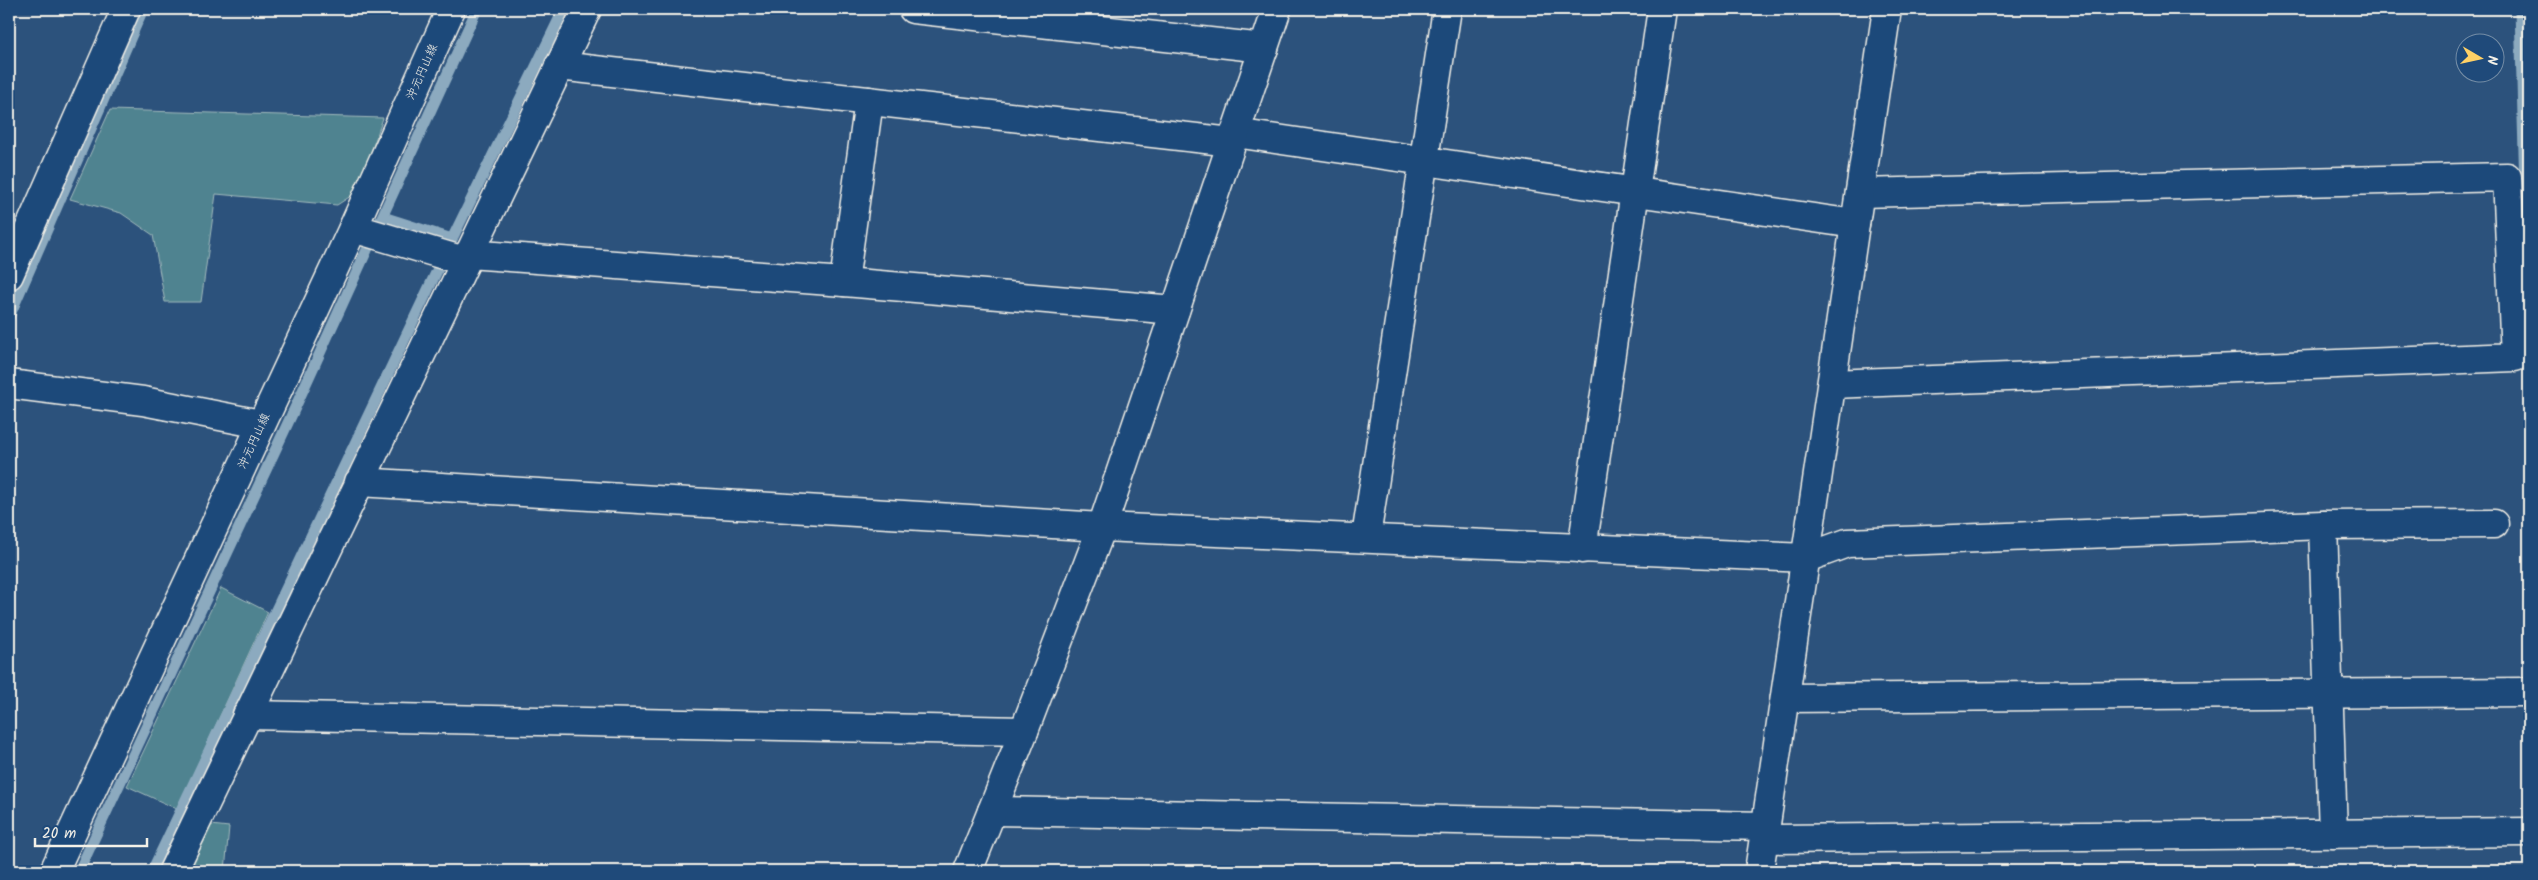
<svg xmlns="http://www.w3.org/2000/svg" width="2538" height="880" viewBox="0 0 2538 880" font-family="Kalam,'Klee One',sans-serif">
<rect width="100%" height="100%" fill="#2c527c"/>
<filter id="ink" filterUnits="userSpaceOnUse"><feTurbulence type="fractalNoise" baseFrequency=".02" numOctaves="2"/><feDisplacementMap in="SourceGraphic" scale="10" xChannelSelector="R" yChannelSelector="G"/><feConvolveMatrix kernelMatrix="1 2 1 2 8 2 1 2 1" color-interpolation-filters="sRGB"/></filter>
<g filter="url(#ink)">
<g fill="#4f8390" stroke="#a2babc">
<path d="M 110,110 L 383,118 L 357,192 L 337,205 L 216,194 L 201,302 L 165,302 L 153,235 L 121,213 L 70,199 Z"/>
<path d="M 221,588 L 268,612 L 177,809 L 127,786 Z"/>
<path d="M 211,825 L 229,827 L 225,871 L 189,871 Z"/>
</g>
<g fill="none" stroke-linecap="round" stroke-linejoin="round">
<g stroke="#8caabf" stroke-width="11">
<path d="M 2520,9 L 2529,332"/>
<path d="M 383,217 L 452,239"/>
<path d="M 9,317 L 143,9"/>
<path d="M 79,871 L 294,410 L 477,9"/>
<path d="M 152,871 L 452,239 L 564,9"/>
</g>
<g stroke="#f4f1e8" stroke-width="31">
<g id="minor">
<path d="M 913,9 L 1264,48"/>
<path d="M 559,66 L 1232,142"/>
<path d="M 1235,133 L 1855,224"/>
<path d="M 353,228 L 464,261"/>
<path d="M 468,254 L 844,282 L 1175,310"/>
<path d="M 9,275 L 126,9"/>
<path d="M 844,282 L 869,101"/>
<path d="M 9,384 L 143,401 L 261,424"/>
<path d="M 1832,384 L 2515,357 L 2507,177 L 1860,193"/>
<path d="M 359,482 L 1102,527 L 1806,558 L 1847,543 L 2323,525 L 2494,524"/>
<path d="M 2323,525 L 2333,834"/>
<path d="M 1366,537 L 1447,9"/>
<path d="M 1582,549 L 1662,9"/>
<path d="M 1785,698 L 2524,692"/>
<path d="M 247,715 L 1024,731"/>
<path d="M 992,811 L 1766,826"/>
<path d="M 1764,839 L 2529,832"/>
<path d="M 173,871 L 587,9"/>
<path d="M 968,871 L 1024,731 L 1102,527 L 1277,9"/>
<path d="M 1759,871 L 1887,9"/>
</g>
</g>
<g stroke="#f4f1e8" stroke-width="31">
<path id="secondary" d="M 54,871 L 353,228 L 451,9"/>
</g>
<use href="#minor" stroke="#1f4a7a" stroke-width="28"/>
<use href="#secondary" stroke="#1f4a7a" stroke-width="28"/>
</g>
</g>
<g text-anchor="middle" dominant-baseline="central" stroke-width="4" stroke-linejoin="round" paint-order="stroke">
<g font-size="12" fill="#f4f1e8" stroke="#1f4a7a">
<text transform="translate(422 72) rotate(-66)">沖元円山線</text>
<text transform="translate(254 441) rotate(-65)">沖元円山線</text>
</g>
</g>
<rect width="2538" height="880" fill="none" stroke="#1f4a7a" stroke-width="30"/>
<rect x="15" y="15" width="2508" height="850" fill="none" stroke="#f4f1e8" stroke-width="2" filter="url(#ink)"/>
<g transform="translate(2480 58) rotate(99)"><circle r="24" fill="#1f4a7a" stroke="#748da6"/>
<path d="M0-4L9 19L0 12L-9 19Z" fill="#ffd166"/>
<text y="-8" font-size="14" font-weight="bold" text-anchor="middle" fill="#f4f1e8">N</text>
</g>
<path d="M35 838v8h112v-8" fill="none" stroke="#f4f1e8" stroke-width="2.5"/>
<text x="42" y="838" font-size="15" fill="#f4f1e8" stroke="#1f4a7a" stroke-width="4" paint-order="stroke">20 m</text>
</svg>
